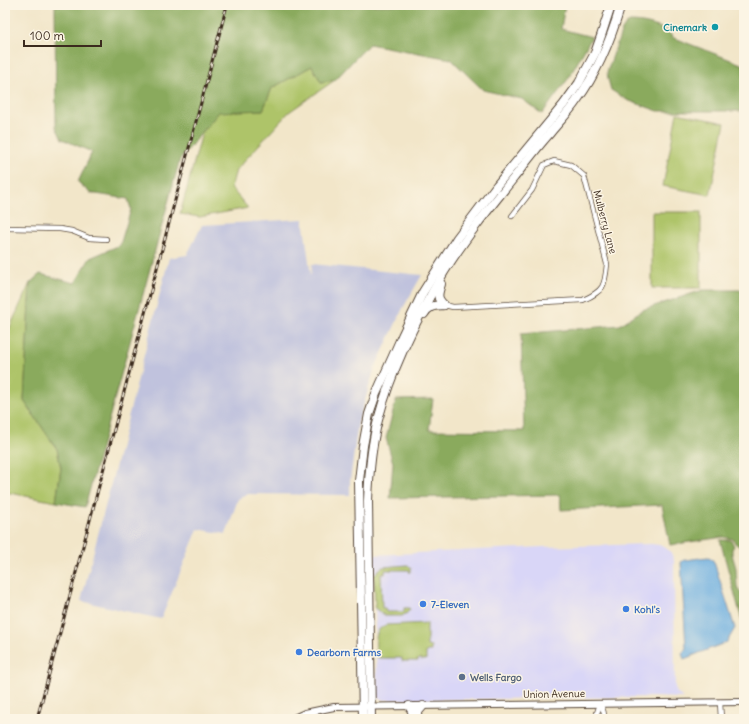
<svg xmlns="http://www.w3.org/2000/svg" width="749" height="724" viewBox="0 0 749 724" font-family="Delius,sans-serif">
<rect width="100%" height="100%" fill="#fcf5e5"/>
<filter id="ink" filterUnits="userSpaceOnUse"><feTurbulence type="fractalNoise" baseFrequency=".025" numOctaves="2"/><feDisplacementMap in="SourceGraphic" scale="8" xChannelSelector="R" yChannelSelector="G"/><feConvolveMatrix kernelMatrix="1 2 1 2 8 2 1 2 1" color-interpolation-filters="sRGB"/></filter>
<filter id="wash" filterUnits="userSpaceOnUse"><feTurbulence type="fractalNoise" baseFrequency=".012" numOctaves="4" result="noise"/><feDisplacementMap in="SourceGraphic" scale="16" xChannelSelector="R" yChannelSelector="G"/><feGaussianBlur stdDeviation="0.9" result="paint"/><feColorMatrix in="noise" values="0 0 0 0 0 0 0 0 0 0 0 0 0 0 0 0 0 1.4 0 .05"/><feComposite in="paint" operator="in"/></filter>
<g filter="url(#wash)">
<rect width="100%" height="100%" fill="#f2e6c9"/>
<path fill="#d9d6f7" d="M 651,544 L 659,545 L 666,548 L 671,553 L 674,560 L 675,687 L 677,693 L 683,698 L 656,697 L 384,700 L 380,698 L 378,696 L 377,694 L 374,555 L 543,547 Z"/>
<path fill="#c0c2dd" d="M 303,219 L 311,276 L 312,264 L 422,275 L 403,308 L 374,370 L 358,423 L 350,481 L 350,495 L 248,494 L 238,499 L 226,534 L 198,529 L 161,619 L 81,601 L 169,258 L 187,255 L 202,225 Z"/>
<g fill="#aec469" stroke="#747744">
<path d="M 312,66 L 321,82 L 335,80 L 289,112 L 236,170 L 231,188 L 248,208 L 200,217 L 180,214 L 202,133 L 219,111 L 263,110 L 272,88 Z"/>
<path d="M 677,113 L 725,123 L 710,195 L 663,186 Z"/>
<rect x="652" y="212" width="49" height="76"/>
<path d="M 30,283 L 24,401 L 57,449 L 61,468 L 56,502 L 5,492 L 5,338 Z"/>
<path d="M 408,565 L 410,567 C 412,569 411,571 410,573 L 409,570 L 385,570 L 385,574 L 381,574 L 382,608 L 385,608 L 386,612 L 404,612 L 404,608 L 409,608 L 410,610 L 407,613 L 402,616 L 386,616 L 379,612 L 375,607 L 374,576 C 376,572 379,569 383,567 Z"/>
<path d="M 427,623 L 427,646 L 431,647 L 431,651 L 427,651 L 426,652 L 426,660 L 421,660 L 421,659 L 418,659 L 418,661 L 402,661 L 402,658 L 381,658 L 377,657 L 376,655 C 376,644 373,629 386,625 Z"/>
</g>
<g fill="#8aaa5d" stroke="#626a3e">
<path d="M 55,5 L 565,5 L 561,29 L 592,37 L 568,79 L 542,114 L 522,99 L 483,90 L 451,59 L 369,44 L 335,80 L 321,82 L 312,66 L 272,88 L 263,110 L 219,112 L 180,159 L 85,507 L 56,502 L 61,468 L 57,449 L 24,401 L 30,283 L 40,274 L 75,283 L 90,258 L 120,245 L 131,209 L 128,199 L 90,193 L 78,182 L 92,152 L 62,139 L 56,127 Z"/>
<path d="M 630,22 C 642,22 656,25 667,31 C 669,33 672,36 674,38 L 744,65 L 744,111 L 658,111 L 627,100 L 611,90 L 608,79 L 607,72 L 622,30 L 626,24 Z"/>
<path d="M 703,290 L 744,290 L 744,547 L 740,547 L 735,543 L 733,539 L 723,537 L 670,545 L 662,505 L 561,510 L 560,495 L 390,498 L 393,463 L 386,438 L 396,400 L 433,399 L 429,430 L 524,431 L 521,334 L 620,325 L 642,310 Z"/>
<path d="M 720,540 L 731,540 L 734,546 L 732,549 L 732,554 L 736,568 L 737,586 L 739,591 L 744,593 L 744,628 Z"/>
</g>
<path fill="#6caee0" stroke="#546c7f" d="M 708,557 L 711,558 L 714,562 L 735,628 L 727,642 L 684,659 L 682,654 L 686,648 L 681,563 L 682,561 L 685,560 Z"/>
</g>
<g filter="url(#ink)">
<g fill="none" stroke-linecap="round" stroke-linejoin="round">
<g stroke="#564638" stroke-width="6">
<g id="street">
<path d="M 5,228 L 60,229 L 72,231 L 89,238 L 106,239"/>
<path d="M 444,305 L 453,307 L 583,300 C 604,291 605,286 607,264 L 584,176 L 571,165 L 554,161 L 544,165 L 532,190 L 512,216"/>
<path d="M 720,702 L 721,719"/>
<path d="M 600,704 C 603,709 605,713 604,719"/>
<path d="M 597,719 L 597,713 L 600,704"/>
</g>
</g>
<g stroke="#564638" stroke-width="8">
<path id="secondary" d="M 292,719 L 305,713 L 334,707 L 744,702"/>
</g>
<g stroke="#564638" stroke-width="10">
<g id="highway">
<path d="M 441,284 C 438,294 436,298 444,305"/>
<path d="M 424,314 C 430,305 434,306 444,305"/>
<path d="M 409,706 L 412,711 L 413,719"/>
<path d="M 363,719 L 359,481 L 363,446 L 369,414 L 376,394 L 402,336 L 423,292 L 457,238 L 497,185 L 564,104 L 579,83 L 595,53 L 601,36 L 611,5"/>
<path d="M 371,719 L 368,501 C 369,474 371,447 378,420 C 392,367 416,319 444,272 C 465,238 491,206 516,175 C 527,161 538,146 550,133 C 559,122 569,112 577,100 C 598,72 611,39 621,5"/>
<path d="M 414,719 L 416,714 L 423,706"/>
</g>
</g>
<use href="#street" stroke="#fff" stroke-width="4.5"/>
<use href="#secondary" stroke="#fff" stroke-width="6"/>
<use href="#highway" stroke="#fff" stroke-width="8"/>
<g stroke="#3b2a1e" stroke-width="3">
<path id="rail" d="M 37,719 L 227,5"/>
</g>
<use href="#rail" stroke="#fcf5e5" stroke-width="1.5" stroke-dasharray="4.5" stroke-linecap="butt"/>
</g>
</g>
<circle fill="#0f9aa8" stroke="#fcf5e5" stroke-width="1.5" cx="715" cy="27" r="4"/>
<g fill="#3f7fe0" stroke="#fcf5e5" stroke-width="1.5">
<circle cx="423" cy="604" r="4"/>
<circle cx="626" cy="609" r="4"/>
<circle cx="299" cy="652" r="4"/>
</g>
<circle fill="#5c6f8a" stroke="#fcf5e5" stroke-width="1.5" cx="462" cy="677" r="4"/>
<g text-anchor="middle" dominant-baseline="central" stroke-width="3" stroke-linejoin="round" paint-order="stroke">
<g font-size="10" font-weight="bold" fill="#0d838f" stroke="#fcf5e5" text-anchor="end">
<text x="707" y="27">Cinemark</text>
</g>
<g font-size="10" fill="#3b2a1e" stroke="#fcf5e5">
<text transform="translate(605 222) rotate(75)">Mulberry Lane</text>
<text transform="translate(554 694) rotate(-1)">Union Avenue</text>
</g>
<g font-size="10" font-weight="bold" fill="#366cbe" stroke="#fcf5e5" text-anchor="start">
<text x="431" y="604">7-Eleven</text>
<text x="634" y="609">Kohl's</text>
<text x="307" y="652">Dearborn Farms</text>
</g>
<g font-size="10" font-weight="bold" fill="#4e5e75" stroke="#fcf5e5" text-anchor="start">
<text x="470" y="677">Wells Fargo</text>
</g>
</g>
<rect width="749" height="724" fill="none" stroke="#fcf5e5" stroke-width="20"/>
<path d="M24 40v6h77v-6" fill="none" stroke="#3b2a1e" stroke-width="2"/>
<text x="30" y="40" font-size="12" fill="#3b2a1e" stroke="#fcf5e5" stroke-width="3" paint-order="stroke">100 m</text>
</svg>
